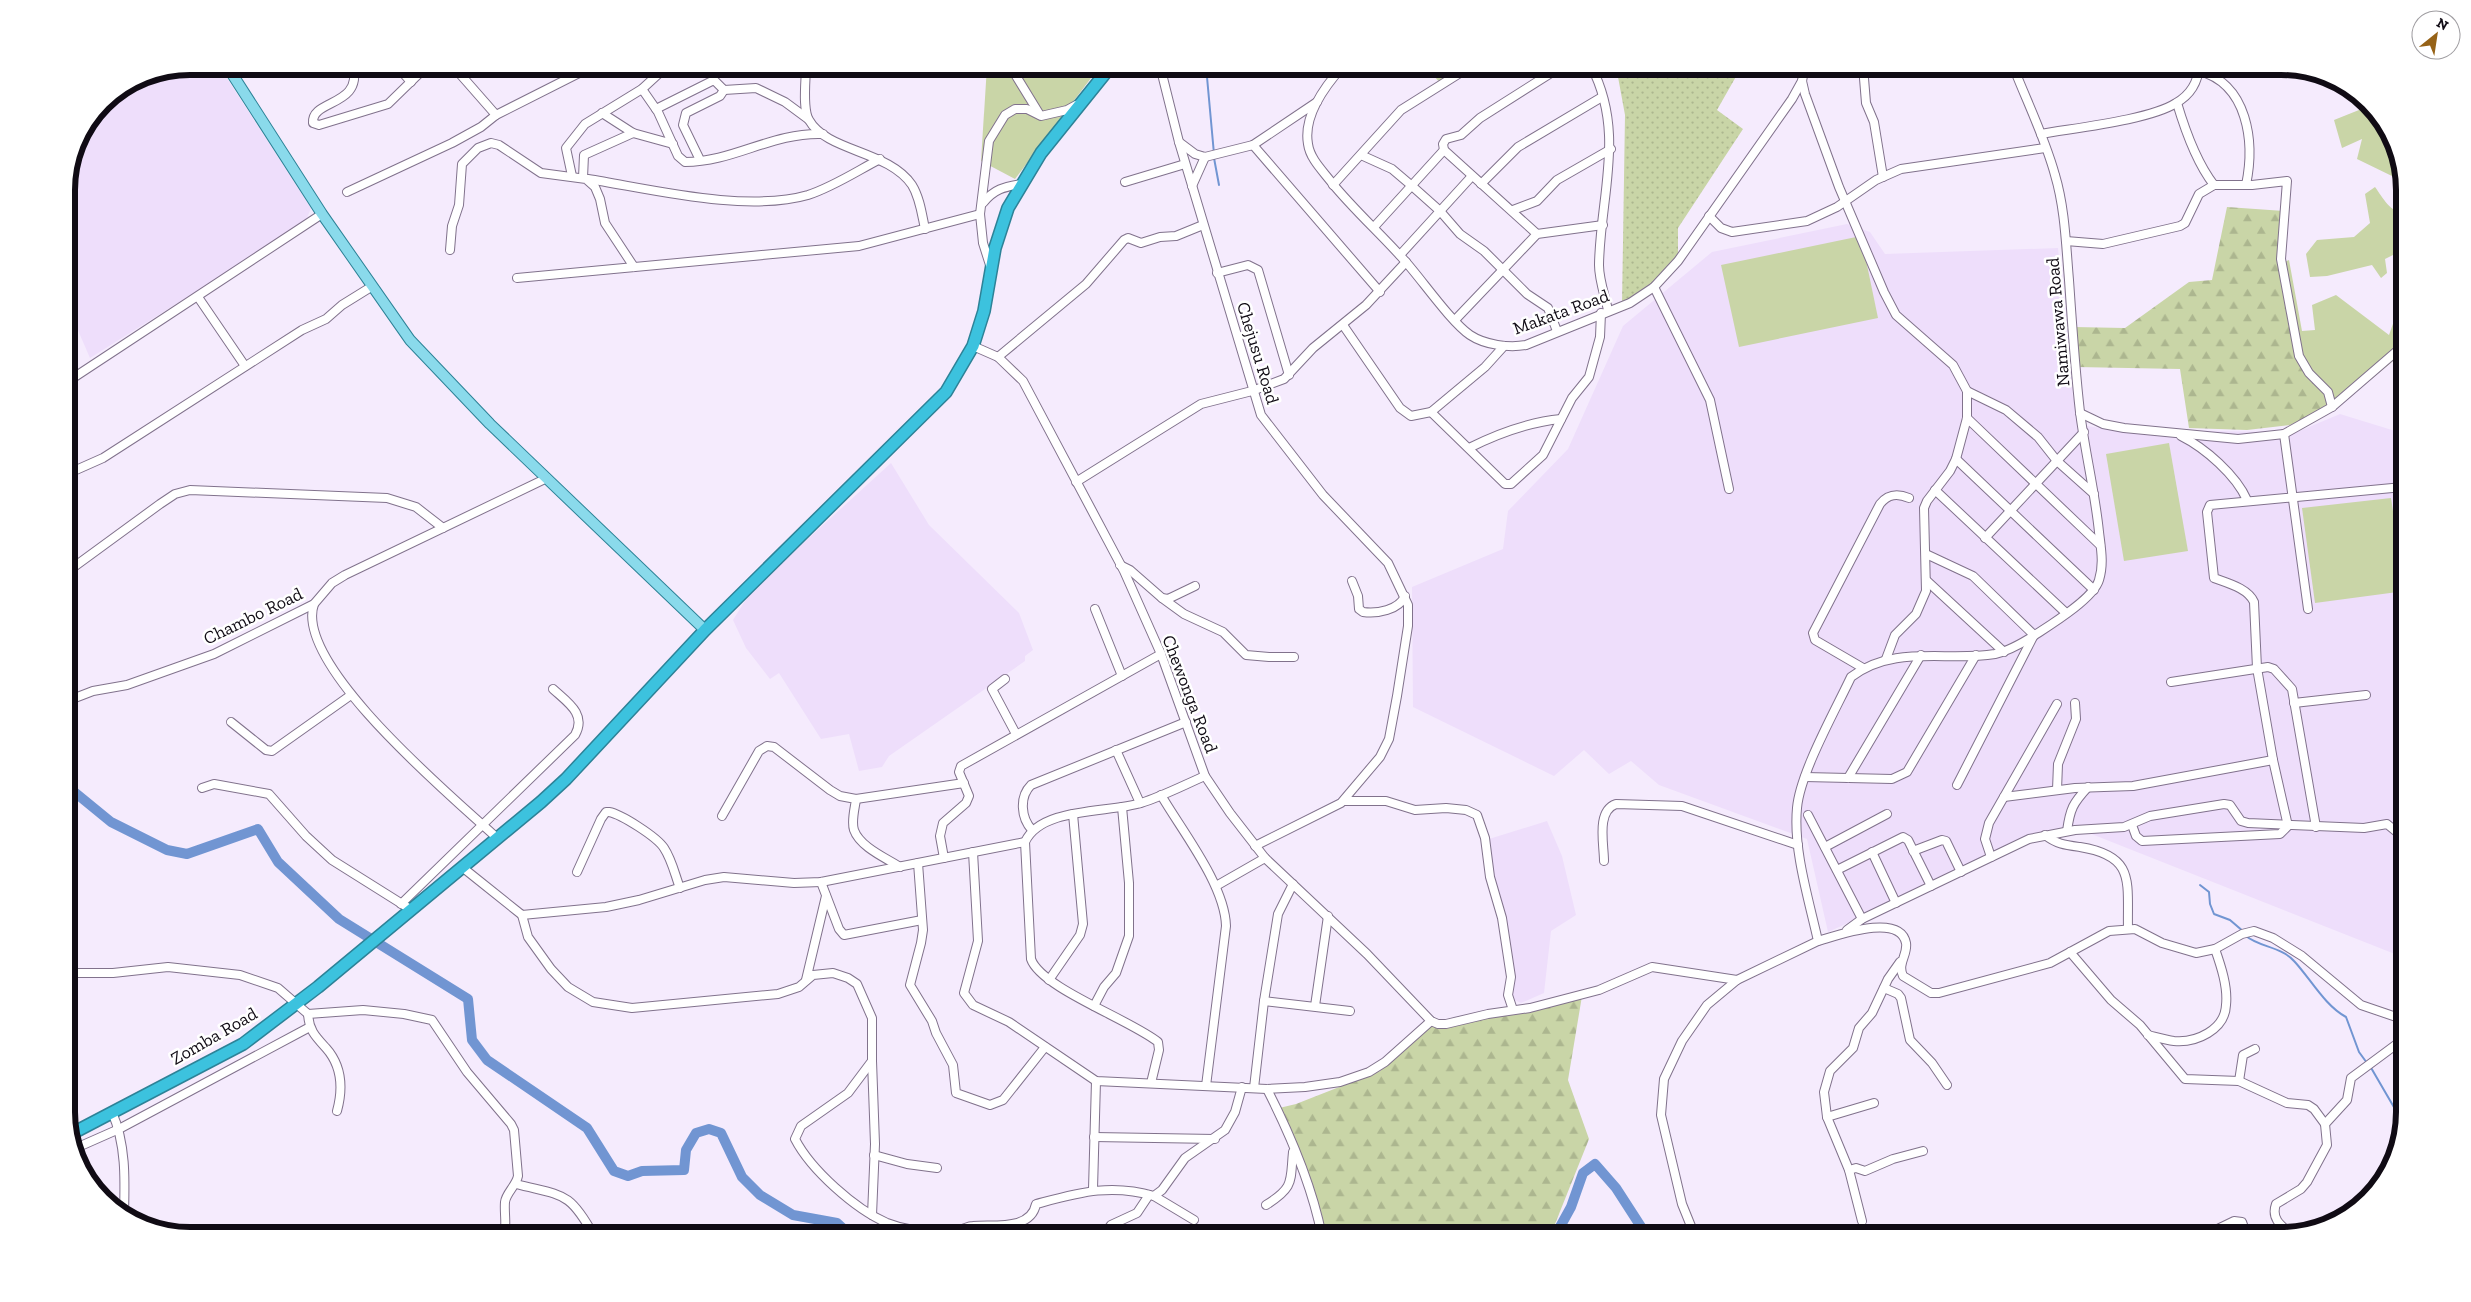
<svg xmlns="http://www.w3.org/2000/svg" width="2471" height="1302" viewBox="0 0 2471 1302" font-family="'Zilla Slab',serif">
<defs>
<pattern id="grass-dots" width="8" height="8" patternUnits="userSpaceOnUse" patternTransform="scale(1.25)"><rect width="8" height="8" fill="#c9d5a7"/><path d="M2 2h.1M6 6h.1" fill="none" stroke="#acb68f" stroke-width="1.8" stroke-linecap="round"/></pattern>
<pattern id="forest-firs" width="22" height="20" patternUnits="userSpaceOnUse" patternTransform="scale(1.25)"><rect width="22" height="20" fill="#c9d5a7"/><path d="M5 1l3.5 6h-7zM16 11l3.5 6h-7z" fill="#acb68f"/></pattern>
</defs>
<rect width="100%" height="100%" fill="#f5ebfd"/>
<g fill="#eedefb">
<path d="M 190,66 L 219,66 L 311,208 L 305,223 L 90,358 L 67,305 L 67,182 L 76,142 L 103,102 L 143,76 Z"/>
<path d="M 1847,224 L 1870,232 L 1885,254 L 2058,248 L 2073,398 L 2087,426 L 2114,430 L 2297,432 L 2340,414 L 2405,434 L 2405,958 L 2089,833 L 2056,829 L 1828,932 L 1807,839 L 1659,785 L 1631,761 L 1609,774 L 1584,750 L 1554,776 L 1413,707 L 1412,587 L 1503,549 L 1508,511 L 1568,449 L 1623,326 L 1712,252 Z"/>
<path d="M 891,463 L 929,525 L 1019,613 L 1033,650 L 1025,656 L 1025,661 L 889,756 L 882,767 L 859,771 L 849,734 L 821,739 L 779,673 L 770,679 L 746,648 L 733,620 L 750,593 L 766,577 Z"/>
<path d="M 1547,821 L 1562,856 L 1576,915 L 1551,931 L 1544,993 L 1521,1003 L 1510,998 L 1511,965 L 1507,924 L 1492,873 L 1489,839 Z"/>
</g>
<path fill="url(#grass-dots)" d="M 1616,66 L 1742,66 L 1717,110 L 1743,129 L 1678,228 L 1678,261 L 1654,287 L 1622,306 L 1625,115 Z"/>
<g fill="url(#forest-firs)">
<path d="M 2227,207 L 2284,211 L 2280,264 L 2288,305 L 2332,406 L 2290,425 L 2247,430 L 2189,428 L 2180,369 L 2077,367 L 2074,327 L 2125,328 L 2189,282 L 2212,280 Z"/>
<path d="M 1582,996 L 1568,1080 L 1589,1139 L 1553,1229 L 1532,1236 L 1324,1236 L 1322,1215 L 1275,1109 L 1296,1104 L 1380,1071 L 1429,1026 Z"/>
</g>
<g fill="#c9d5a7">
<path d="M 987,66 L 1100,66 L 1015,179 L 981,161 Z"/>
<path d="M 1425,66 L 1471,66 L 1442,85 Z"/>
<path d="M 2360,101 L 2384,122 L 2403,178 L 2394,177 L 2357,159 L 2362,139 L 2342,148 L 2334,120 L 2359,110 Z"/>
<path d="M 2375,187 C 2383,198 2390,212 2405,214 L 2405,249 L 2385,259 L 2387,273 L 2381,278 L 2372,265 L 2327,276 L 2310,277 L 2306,254 L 2317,240 L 2354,237 L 2370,223 L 2365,194 Z"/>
<path d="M 1861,236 L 1878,318 L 1739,347 L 1721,265 Z"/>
<path d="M 2289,260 L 2302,331 L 2315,330 L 2312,305 L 2336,295 L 2389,335 L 2405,290 L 2405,351 L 2349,398 L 2332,406 L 2325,391 L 2296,361 L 2280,264 Z"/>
<path d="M 2169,443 L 2188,551 L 2124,561 L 2106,454 Z"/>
<path d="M 2391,498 L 2405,591 L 2315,603 L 2302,508 Z"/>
</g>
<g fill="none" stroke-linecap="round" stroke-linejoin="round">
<g stroke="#7195d2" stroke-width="2">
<path d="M 1206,66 L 1214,154"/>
<path d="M 1214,158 L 1219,185"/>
<path d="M 2200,885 L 2209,892 L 2210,904 L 2214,914 L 2230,920 L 2244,932"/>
<path d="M 2246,936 C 2259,947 2282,947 2294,961 C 2310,978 2325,1006 2346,1017 L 2359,1052 L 2367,1063"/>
<path d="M 2370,1066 L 2395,1109 L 2401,1128"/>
</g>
<g stroke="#7195d2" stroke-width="10">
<path d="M 67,786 L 111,822 L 167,850 L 187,854 L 258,829 L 278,862 L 339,919 L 468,999 L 472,1040 L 487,1060 L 587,1128 L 614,1171 L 628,1176 L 642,1171 L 684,1170 L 686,1150 L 696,1133 L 709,1129 L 721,1133 L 742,1177 L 760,1195 L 793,1215 L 837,1223 L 851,1236"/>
<path d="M 1555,1236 L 1571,1207 L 1583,1173 L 1595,1164 L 1616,1188 L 1647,1236"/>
</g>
<g stroke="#81728c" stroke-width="10">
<g id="minor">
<path d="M 353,66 C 363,107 311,99 313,123 L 319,125 L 388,104 L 427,66"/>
<path d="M 397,66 L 411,82"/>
<path d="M 453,66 L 496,115"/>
<path d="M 806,66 C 806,79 802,109 809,120 C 827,152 888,150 912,185 C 920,198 922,215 925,229"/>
<path d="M 1010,66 L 1040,115"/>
<path d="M 1160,66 L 1179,142 L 1261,415 L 1323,495 L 1388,563 L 1408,605 L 1408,626 L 1397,696 L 1389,739 L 1380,757 L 1341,803 L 1255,846"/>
<path d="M 1343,66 C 1325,86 1303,116 1308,144 C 1310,159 1323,171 1332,183 C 1354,210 1381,234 1405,261 C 1422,280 1451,322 1470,335 C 1485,345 1509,348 1526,345 L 1630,303 L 1654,287 L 1678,261 L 1792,99 L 1802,81"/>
<path d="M 1591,66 C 1626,133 1600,196 1599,265 C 1599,280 1605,296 1608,310"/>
<path d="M 1805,66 L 1802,81 L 1805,94 L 1839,187 L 1884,292 L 1896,315 L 1953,365 L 1967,391 L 1967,418 L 1956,459 L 1950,471 L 1927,501 L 1924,508 L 1926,591 L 1916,614 L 1895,635 L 1886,659"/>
<path d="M 1863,66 L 1866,103 L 1874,122 L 1883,177"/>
<path d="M 2199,71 C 2248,84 2255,142 2246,185"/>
<path d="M 642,89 L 658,112 L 678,156 L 685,162 C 734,162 772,132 823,134"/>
<path d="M 2177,103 C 2185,130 2196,162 2214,185"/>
<path d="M 656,109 L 714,80 L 724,90 L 756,88 L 785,102 L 808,119"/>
<path d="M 602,113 L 633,133 L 673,144"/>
<path d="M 2041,134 C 2074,128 2150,120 2176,103 C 2190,95 2198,83 2199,66"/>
<path d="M 1179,142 L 1195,154 L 1205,157 L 1253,145 L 1380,292"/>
<path d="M 1253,145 L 1317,102"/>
<path d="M 1361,155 L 1392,169 L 1412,186 L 1440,211 L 1460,234 L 1484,251 L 1527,294 L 1548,308 L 1557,331"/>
<path d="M 700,160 L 683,125 L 686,113 L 720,96 L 724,90"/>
<path d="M 572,176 L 566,148 L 585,124 L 642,89 L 667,66"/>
<path d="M 583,178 L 584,155 L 633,133"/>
<path d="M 588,179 C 651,189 746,213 808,195 C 833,187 857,171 880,159"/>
<path d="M 1125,182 L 1185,164"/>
<path d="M 1481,184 L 1518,147 L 1602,97"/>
<path d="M 1333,185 L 1401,110 L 1471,66"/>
<path d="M 1192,186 L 1205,157"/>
<path d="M 347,192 L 452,143 L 481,127 L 496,115 L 593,66"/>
<path d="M 983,203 C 994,189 1004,187 1021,184"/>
<path d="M 1513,210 L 1537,201 L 1557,180 L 1611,149"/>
<path d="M 1709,216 L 1721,228 L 1732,232 L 1807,221 L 1837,207 L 1876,180 L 1901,169 L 2045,148"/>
<path d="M 1374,227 L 1444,150"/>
<path d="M 1537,234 L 1444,150 L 1443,144 L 1446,139 L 1461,135 L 1480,118 L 1562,66"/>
<path d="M 2066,241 L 2103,244 L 2180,226 L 2185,223 L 2199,194 L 2214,185 L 2252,185 L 2287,181 L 2281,259 L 2299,356 L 2309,373 L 2328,392 L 2332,407"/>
<path d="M 450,250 L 452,226 L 459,205 L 462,164 L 478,148 L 491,143 L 499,145 L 541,173 L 586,179 L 595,187 L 600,199 L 605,223 L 634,267"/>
<path d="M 1400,255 L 1472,176"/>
<path d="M 990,265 L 983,243 L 980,214 L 989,141 L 1005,115 L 1015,109 L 1027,109 L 1041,116 L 1067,110 L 1076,105"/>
<path d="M 1217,273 L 1248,265 L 1258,270 L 1289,375"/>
<path d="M 517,278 L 859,246 L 980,214"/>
<path d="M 1654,287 L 1710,400 L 1729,489"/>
<path d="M 198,297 L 245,366"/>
<path d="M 1455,320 L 1537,234 L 1603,225"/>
<path d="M 1343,325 L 1400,408 L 1411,416 L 1431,412 L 1485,367 L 1504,346"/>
<path d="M 973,346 L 998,357 L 1023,381 L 1124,571 L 1161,654 L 1205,776 L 1230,813 L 1265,858 L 1367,954 L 1431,1021 L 1438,1024 L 1446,1024 L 1488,1014 L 1530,1008 L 1599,990 L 1652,967 L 1737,980"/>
<path d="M 998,357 L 1086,284 L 1124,240 L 1128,238 L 1141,243 L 1160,237 L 1176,236 L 1203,225"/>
<path d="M 67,382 L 322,214"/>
<path d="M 1967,391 L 2006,410 L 2038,437 L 2057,461 L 2094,494"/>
<path d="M 1431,412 L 1505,484 L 1511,484 L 1543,455 L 1572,398 L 1589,377 L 1600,337 L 1601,313"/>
<path d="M 2080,413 L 2103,424 L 2124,428 L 2238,439 L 2284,434 L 2332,407 L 2405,344"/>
<path d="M 1967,418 L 2100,545"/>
<path d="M 2284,434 L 2308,609"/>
<path d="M 2181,436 C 2205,448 2236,475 2247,500"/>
<path d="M 1469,448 C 1497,434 1530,422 1561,419"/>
<path d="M 1956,459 L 2094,590"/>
<path d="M 67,474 L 103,458 L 302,330 L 326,319 L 342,305 L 371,287"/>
<path d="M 1076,482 L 1201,404 L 1252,391 L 1284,379 L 1313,348 L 1366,305 L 1406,262"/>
<path d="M 1935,490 L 2066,613"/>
<path d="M 1985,538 L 2084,432"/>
<path d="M 1926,554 L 1973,576 L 2034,635 L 1957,785"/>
<path d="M 1120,565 L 1130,570 L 1162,598 L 1168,599 L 1195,586"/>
<path d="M 67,572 L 160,504 L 175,494 L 190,490 L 387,498 L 416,507 L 443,528"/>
<path d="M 1352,581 L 1358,596 L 1359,609 L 1363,612 C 1377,614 1399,610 1405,596"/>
<path d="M 1927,581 L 2004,652"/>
<path d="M 1162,598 L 1184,614 L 1223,632 L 1246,655 L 1269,657 L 1294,657"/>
<path d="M 314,604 C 293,665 455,799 497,838"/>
<path d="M 1095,609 L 1122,676"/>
<path d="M 1863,668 L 1815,640 L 1813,633 L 1880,504 C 1888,494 1897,493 1909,498"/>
<path d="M 1005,679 L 992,689 L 1016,734"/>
<path d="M 2171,682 L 2268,667 L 2274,669 L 2292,689 L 2316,827"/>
<path d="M 67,701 L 93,691 L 127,685 L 214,654 L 314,604 L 332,583 L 345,575 L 547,478"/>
<path d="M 2294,703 L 2366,695"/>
<path d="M 231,722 L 266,750 L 272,751 L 351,695"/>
<path d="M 1116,750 L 1140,803"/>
<path d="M 1805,777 L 1892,779 L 1907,772 L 1976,655"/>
<path d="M 1848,778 L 1921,655"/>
<path d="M 202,788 L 214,784 L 269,794 L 306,836 L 332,860 L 410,909"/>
<path d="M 2057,790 L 2058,764 L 2076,719 L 2075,703"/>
<path d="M 1161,795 C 1182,831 1225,885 1226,926 L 1206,1086"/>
<path d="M 2004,797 L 2075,788 L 2133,786 L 2273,760"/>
<path d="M 856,799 L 964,783"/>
<path d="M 1345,801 L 1386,801 L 1415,810 L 1446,808 L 1466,810 L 1477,815 L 1485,838 L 1490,877 L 1502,918 L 1511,977 L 1508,995 L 1513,1010"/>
<path d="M 1808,815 L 1862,919"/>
<path d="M 722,816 L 759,751 L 767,746 L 774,747 L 830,790 L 840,796 L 856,799 C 855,808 851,821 854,830 C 860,847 886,858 900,867"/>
<path d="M 2132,825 L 2136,836 L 2142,841 L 2280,834 L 2288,826 L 2273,760 L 2257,668 L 2254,602 C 2248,588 2227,583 2214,578 L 2207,512 L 2210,505 L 2403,487 L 2405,499"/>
<path d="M 1032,830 C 1021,818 1019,797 1031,785 L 1186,722"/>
<path d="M 2067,831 C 2070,809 2073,803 2088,787"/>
<path d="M 2045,835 C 2056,844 2065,845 2080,847 C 2136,856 2127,882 2128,929"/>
<path d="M 1825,847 L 1887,814"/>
<path d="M 1913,851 L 1942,840 L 1946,841 L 1961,872"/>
<path d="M 973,852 L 978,941 L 964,993 L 973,1005 L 1009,1022 L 1096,1081 L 1267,1089 L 1305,1087 L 1340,1082 L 1369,1072 L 1385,1062 L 1431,1021"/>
<path d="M 1872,852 L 1896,903"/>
<path d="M 1991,857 L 1985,839 L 1989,823 L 2057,704"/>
<path d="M 944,858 L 940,836 L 943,823 L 966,803 L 969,796 L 959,772 L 961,766 L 1161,654"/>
<path d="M 1604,861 C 1604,844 1596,811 1616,804 L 1682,806 L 1798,845"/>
<path d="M 918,863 L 923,930 L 921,943 L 910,985 L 932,1021 L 936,1033 L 953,1065 L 956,1093 L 990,1105 L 1003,1100 L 1045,1047"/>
<path d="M 462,867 L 522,915 L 606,907 L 639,900 L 705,880 L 724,877 L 794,883 L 821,882 L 1025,842"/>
<path d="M 1837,870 L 1903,837 L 1908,840 L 1931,886"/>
<path d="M 577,872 L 601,819 L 606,812 L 609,812 C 621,814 657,837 664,848 C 672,860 675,875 680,888"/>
<path d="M 821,882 L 839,929 L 844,935 L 922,920"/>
<path d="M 1216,886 L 1265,858"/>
<path d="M 401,904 L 575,735 C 587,714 567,702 553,689"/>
<path d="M 522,915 L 528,937 L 551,969 L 568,987 L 593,1002 L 632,1008 L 778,994 L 799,987 L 813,975 L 833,973 L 848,978 L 857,984 L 872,1018 L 872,1061 L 848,1093 L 801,1126 L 795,1139 C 811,1170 855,1209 887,1223 C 910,1232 934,1233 959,1230 C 964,1229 968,1226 973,1226 C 993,1224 1031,1231 1036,1204 C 1078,1193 1110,1183 1154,1196 L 1162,1190 L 1185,1158 L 1225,1130 L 1235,1112 L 1242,1087"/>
<path d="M 1847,930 L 1862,919 L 2029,839 L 2075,830 L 2124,827 L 2150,816 L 2224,804 L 2230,805 L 2241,821 L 2248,823 L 2364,828 L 2387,824 L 2404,838 L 2403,864 L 2405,873"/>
<path d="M 1818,941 C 1836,936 1900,912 1906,943 C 1908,955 1897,963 1903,976 L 1931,993 L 1939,993 L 2050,963 L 2109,931 L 2135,929 L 2162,943 L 2196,953 L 2215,949 L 2242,934 L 2254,931 L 2273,938 L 2302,956 L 2361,1005 L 2405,1020"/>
<path d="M 2070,952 L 2111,1000 L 2140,1025 L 2185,1079 L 2239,1081 L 2287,1103 L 2308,1105 L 2314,1109 L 2325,1124"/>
<path d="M 67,973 L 113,973 L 168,967 L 240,975 L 278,988 L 308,1014 L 363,1010 L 404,1014 L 432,1020 L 467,1072 L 511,1124 L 514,1130 L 518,1176 C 516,1186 506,1193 505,1202 C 504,1214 507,1224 504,1236"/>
<path d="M 806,980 L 826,896"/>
<path d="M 1049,980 L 1080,935 L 1083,924 L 1073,814"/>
<path d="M 1884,988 L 1898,994 L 1901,998 L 1910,1040 L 1932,1063 L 1947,1085"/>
<path d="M 1264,1001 L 1350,1011"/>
<path d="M 1094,1006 L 1104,987 L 1116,973 L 1129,936 L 1129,883 L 1122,807"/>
<path d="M 1315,1006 L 1328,916"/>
<path d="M 308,1014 C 309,1030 315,1036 326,1048 C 342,1066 343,1089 337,1111"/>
<path d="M 2148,1035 C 2156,1037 2166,1040 2174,1041 C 2196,1043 2225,1030 2226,1005 C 2228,987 2221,966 2215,949"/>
<path d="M 2239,1081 L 2243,1055 L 2255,1049"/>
<path d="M 1151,1083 L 1159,1050 L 1158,1042 C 1131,1020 1041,988 1031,959 L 1025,842 C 1041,807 1108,813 1141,803 C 1163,796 1184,785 1205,776"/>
<path d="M 1254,1088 L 1264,1001 L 1278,914 L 1293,884"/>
<path d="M 1267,1089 C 1290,1134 1312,1186 1322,1236"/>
<path d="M 112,1112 C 126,1144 125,1179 124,1213"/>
<path d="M 1827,1117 L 1874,1103"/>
<path d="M 1094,1137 L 1215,1139"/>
<path d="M 76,1148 L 119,1129 L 308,1028"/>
<path d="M 874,1155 L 907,1164 L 937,1168"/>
<path d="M 1849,1170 L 1856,1168 L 1865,1171 L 1893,1159 L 1923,1151"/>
<path d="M 516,1184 C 562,1196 569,1190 594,1236"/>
<path d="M 1093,1189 L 1096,1081"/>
<path d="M 1154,1196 L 1194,1220"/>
<path d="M 1266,1205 C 1295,1187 1290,1181 1293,1152"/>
<path d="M 872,1215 L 875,1144 L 872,1061"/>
<path d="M 1862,1221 L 1849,1170 L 1827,1117 L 1824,1092 L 1830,1071 L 1853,1048 L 1859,1028 L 1872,1013 L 1888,979 L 1900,962"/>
<path d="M 2290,1233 C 2280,1225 2271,1218 2276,1204 L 2301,1189 L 2307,1182 L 2327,1145 L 2325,1124 L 2347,1100 L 2351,1078 L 2405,1038"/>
<path d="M 671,1236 L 680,1236"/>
<path d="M 1103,1236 L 1111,1225 L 1137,1213 L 1149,1195"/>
<path d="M 1695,1236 L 1682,1204 L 1661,1115 L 1664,1079 L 1682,1041 L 1707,1005 L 1737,980 L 1818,941 C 1809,900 1793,850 1797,808 C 1800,773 1835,711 1851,677 C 1894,644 1946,662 1995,654 C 2009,651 2024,642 2035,635 C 2052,624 2094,598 2099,580 C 2104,564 2101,549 2099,532 C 2095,492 2085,452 2080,412 C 2075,369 2072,324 2069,280 C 2066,246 2065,208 2055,175 C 2045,138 2027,102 2013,66"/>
<path d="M 2118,1236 L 2143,1233 L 2172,1236"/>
<path d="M 2203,1236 L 2234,1221 L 2242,1222 L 2247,1236"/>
</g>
</g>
<g stroke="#2d8297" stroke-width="12">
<path id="major" d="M 227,66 L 322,214 L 410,340 L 490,424 L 705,630"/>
</g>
<g stroke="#2d8297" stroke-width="14">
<path id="highway" d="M 71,1134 L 243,1044 L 318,987 L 541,802 L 566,779 L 705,630 L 946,392 L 973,346 L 984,311 L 995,248 L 1008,208 L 1041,153 L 1111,66"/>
</g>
<use href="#minor" stroke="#fff" stroke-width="8"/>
<use href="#major" stroke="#8adaeb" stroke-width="10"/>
<use href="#highway" stroke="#3cc2de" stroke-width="11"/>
</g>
<g text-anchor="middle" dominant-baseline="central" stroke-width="5" stroke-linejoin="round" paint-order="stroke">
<g font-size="18" fill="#100b14" stroke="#fff">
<text transform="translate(1561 312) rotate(-20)">Makata Road</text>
<text transform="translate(2058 322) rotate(-95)">Namiwawa Road</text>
<text transform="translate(1258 353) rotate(73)">Chejusu Road</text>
<text transform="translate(253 616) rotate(-26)">Chambo Road</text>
<text transform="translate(1190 694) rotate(69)">Chewonga Road</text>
<text transform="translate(214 1036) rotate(-30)">Zomba Road</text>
</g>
</g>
<path d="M0 0H2471V1302H0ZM190 75H2281A115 115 0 0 1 2396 190V1112A115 115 0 0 1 2281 1227H190A115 115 0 0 1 75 1112V190A115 115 0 0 1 190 75Z" fill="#fff" fill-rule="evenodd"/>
<path fill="none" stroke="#100b14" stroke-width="6" d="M190 75H2281A115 115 0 0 1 2396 190V1112A115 115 0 0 1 2281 1227H190A115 115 0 0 1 75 1112V190A115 115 0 0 1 190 75Z"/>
<g transform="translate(2436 35) rotate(30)"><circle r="24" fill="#ffffff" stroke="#9f9da1"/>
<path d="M0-4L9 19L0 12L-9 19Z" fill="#966217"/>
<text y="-8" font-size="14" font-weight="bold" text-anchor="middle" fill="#100b14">N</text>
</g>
</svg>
